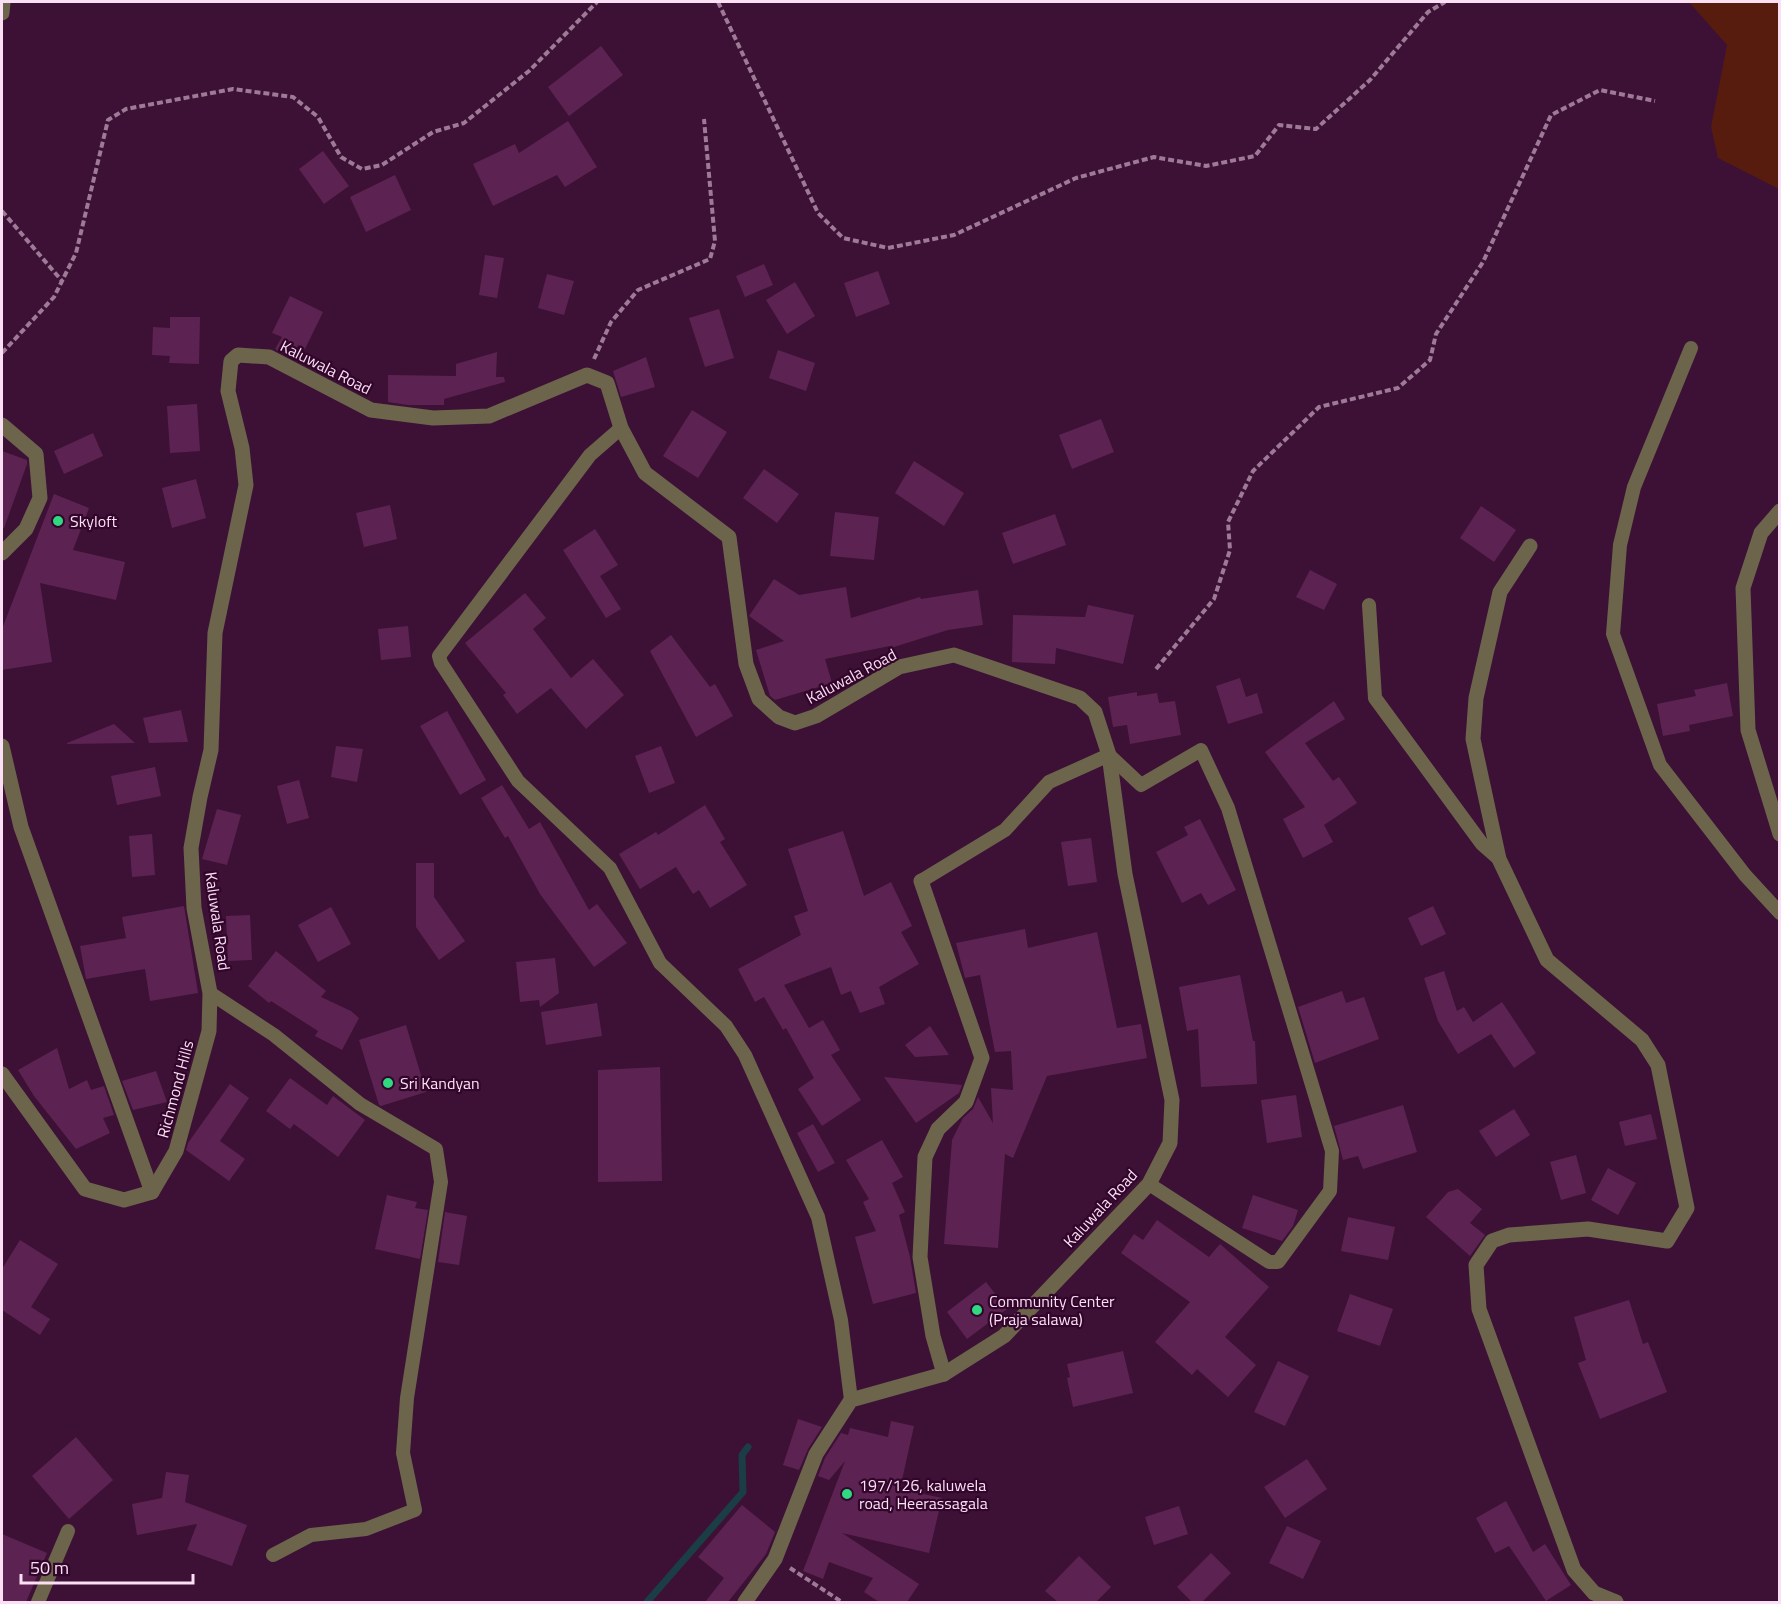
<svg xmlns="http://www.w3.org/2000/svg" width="1781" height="1604" viewBox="0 0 1781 1604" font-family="'Titillium Web',sans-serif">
<rect width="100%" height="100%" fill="#3c1135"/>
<path fill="#571c0d" d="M 1689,2 L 1779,2 L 1779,189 L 1718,158 L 1711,127 L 1727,45 Z"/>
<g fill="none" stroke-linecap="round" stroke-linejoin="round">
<path stroke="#1b3d45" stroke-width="7" d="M 647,1602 L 743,1492 L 742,1455 L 748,1447"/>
</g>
<g fill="#5c2352">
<path d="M 601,46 L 623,75 L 569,116 L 548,87 Z"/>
<path d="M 568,121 L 597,167 L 565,187 L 557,175 L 493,206 L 473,164 L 515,144 L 519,153 Z"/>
<path d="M 323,151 L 349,186 L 324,204 L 299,169 Z"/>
<path d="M 395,175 L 411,210 L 366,232 L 350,197 Z"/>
<path d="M 485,255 L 504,258 L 497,298 L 479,295 Z"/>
<path d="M 764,264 L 773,285 L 745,297 L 736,276 Z"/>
<path d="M 878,271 L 890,304 L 856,317 L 844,283 Z"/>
<path d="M 547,274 L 574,281 L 564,315 L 538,308 Z"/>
<path d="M 795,282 L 815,316 L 787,334 L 766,300 Z"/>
<path d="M 290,296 L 323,312 L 305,349 L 298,345 L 292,358 L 275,349 L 282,337 L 272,333 Z"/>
<path d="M 719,309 L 734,358 L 705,367 L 689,318 Z"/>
<path d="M 170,317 L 200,317 L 199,364 L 169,363 L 170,356 L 152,355 L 153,327 L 170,328 Z"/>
<path d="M 778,350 L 815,363 L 806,391 L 769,378 Z"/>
<path d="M 497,352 L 496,377 L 504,377 L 505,382 L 444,399 L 444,405 L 408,405 L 388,402 L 388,375 L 456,376 L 456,364 Z"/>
<path d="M 646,357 L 655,387 L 621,397 L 613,371 Z"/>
<path d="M 197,404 L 200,451 L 170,453 L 167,406 Z"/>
<path d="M 692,410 L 727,432 L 698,478 L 663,456 Z"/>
<path d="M 1101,419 L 1114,452 L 1072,469 L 1059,435 Z"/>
<path d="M 93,433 L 103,456 L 64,474 L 54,451 Z"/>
<path d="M 2,451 L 27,460 L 27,464 L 4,528 L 2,528 Z"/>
<path d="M 914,461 L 964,493 L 944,526 L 895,493 Z"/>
<path d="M 764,469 L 799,494 L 777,523 L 743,498 Z"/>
<path d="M 196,479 L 206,518 L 172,528 L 162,488 Z"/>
<path d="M 54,494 L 89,508 L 73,550 L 125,562 L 116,600 L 40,583 L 52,662 L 2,670 L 2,629 Z"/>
<path d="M 390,505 L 397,539 L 364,547 L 356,513 Z"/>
<path d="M 1481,506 L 1516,530 L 1494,562 L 1460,538 Z"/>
<path d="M 835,512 L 879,517 L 874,560 L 830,556 Z"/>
<path d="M 1055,514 L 1066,545 L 1013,564 L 1002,533 Z"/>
<path d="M 595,529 L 618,565 L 600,576 L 621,609 L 606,618 L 563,550 Z"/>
<path d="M 1310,570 L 1337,584 L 1324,610 L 1296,597 Z"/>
<path d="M 774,579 L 799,595 L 846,587 L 851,618 L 920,597 L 921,599 L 978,590 L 983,625 L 948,630 L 891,648 L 890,646 L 825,659 L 832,683 L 775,700 L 770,696 L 756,650 L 784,641 L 749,616 Z"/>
<path d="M 525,593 L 546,618 L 533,629 L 571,678 L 593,659 L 624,695 L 586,729 L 551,688 L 517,714 L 503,695 L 506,693 L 465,643 Z"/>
<path d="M 1088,605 L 1134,615 L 1123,664 L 1056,648 L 1055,664 L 1012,662 L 1013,615 L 1085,617 Z"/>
<path d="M 408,626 L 411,657 L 381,660 L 378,629 Z"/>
<path d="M 671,635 L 710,687 L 715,684 L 733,716 L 696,737 L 650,651 Z"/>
<path d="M 1240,678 L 1246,697 L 1257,693 L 1263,713 L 1228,724 L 1216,686 Z"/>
<path d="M 1727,683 L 1733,716 L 1689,725 L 1690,731 L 1663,736 L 1657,704 L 1696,696 L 1694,690 Z"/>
<path d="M 1137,692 L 1137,696 L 1157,693 L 1159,703 L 1175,701 L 1181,735 L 1130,744 L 1127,725 L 1113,727 L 1108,697 Z"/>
<path d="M 1334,701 L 1345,719 L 1305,743 L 1333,781 L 1339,777 L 1357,803 L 1324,825 L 1333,842 L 1303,858 L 1283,819 L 1305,807 L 1265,752 Z"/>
<path d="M 181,710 L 188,742 L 149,743 L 143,718 Z"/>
<path d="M 447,711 L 486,780 L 460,795 L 420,726 Z"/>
<path d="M 114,724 L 135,743 L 67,744 L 67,743 Z"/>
<path d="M 336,746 L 363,749 L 357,782 L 331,777 Z"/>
<path d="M 661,746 L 675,783 L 649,793 L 635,756 Z"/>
<path d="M 155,767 L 161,796 L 117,805 L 111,776 Z"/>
<path d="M 299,780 L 309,818 L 287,824 L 277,786 Z"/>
<path d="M 502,785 L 529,829 L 540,822 L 589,910 L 597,904 L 627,943 L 594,967 L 540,894 L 508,836 L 505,838 L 481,798 Z"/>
<path d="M 705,805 L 725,839 L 720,842 L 747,885 L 710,908 L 699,890 L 693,894 L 676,867 L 640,889 L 619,854 L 656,832 L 658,835 Z"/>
<path d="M 217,809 L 241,815 L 227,865 L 202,859 Z"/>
<path d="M 1200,819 L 1236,890 L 1208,905 L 1201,893 L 1182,903 L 1156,852 L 1188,835 L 1184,827 Z"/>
<path d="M 843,831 L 864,896 L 891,882 L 912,926 L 901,932 L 919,964 L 879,987 L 885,1004 L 860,1013 L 851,991 L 841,995 L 831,967 L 784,985 L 809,1028 L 823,1020 L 840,1050 L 831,1055 L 861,1100 L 822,1126 L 798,1089 L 814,1078 L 786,1028 L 783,1030 L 764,997 L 755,1002 L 738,969 L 801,935 L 794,916 L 808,911 L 788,849 Z"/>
<path d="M 152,834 L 155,875 L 132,877 L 129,836 Z"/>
<path d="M 1091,838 L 1097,882 L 1068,886 L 1061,842 Z"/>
<path d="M 416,863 L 434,863 L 434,897 L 465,941 L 439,960 L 416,927 Z"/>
<path d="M 184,906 L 198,993 L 150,1001 L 145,969 L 86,979 L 80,946 L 126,938 L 122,917 Z"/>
<path d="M 1433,906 L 1446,934 L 1421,946 L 1408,918 Z"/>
<path d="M 331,907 L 351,944 L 318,962 L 298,925 Z"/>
<path d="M 250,915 L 252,960 L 228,961 L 226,916 Z"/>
<path d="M 1025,929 L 1028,948 L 1097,932 L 1117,1028 L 1141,1024 L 1147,1058 L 1047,1076 L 1013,1158 L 1005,1154 L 998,1248 L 944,1244 L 952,1140 L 963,1118 L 973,1109 L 978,1097 L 993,1123 L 991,1088 L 1013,1090 L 1011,1051 L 995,1052 L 980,975 L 965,978 L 956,943 Z"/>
<path d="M 276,951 L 326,991 L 321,997 L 351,1011 L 359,1018 L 342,1050 L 315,1036 L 318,1031 L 271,1001 L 269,1003 L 248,986 Z"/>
<path d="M 555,958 L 559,993 L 540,1007 L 539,1000 L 520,1002 L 516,962 Z"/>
<path d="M 1444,971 L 1457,1011 L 1464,1007 L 1473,1022 L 1502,1002 L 1536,1053 L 1514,1068 L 1491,1034 L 1458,1054 L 1438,1021 L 1424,978 Z"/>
<path d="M 1240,975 L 1253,1041 L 1255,1041 L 1257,1084 L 1201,1087 L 1198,1029 L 1187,1031 L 1179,987 Z"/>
<path d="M 1342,991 L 1346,1003 L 1364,997 L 1379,1039 L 1315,1063 L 1298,1007 Z"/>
<path d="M 597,1003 L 602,1036 L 546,1045 L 541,1012 Z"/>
<path d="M 406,1025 L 426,1092 L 381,1106 L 379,1105 L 359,1040 Z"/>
<path d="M 930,1026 L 949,1055 L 915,1057 L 905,1045 Z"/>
<path d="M 57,1048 L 69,1089 L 87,1080 L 91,1090 L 104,1086 L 114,1115 L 103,1118 L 110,1133 L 76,1149 L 34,1096 L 18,1070 Z"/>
<path d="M 660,1067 L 662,1181 L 598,1182 L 598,1070 Z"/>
<path d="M 156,1071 L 167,1102 L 133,1110 L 122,1081 Z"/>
<path d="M 884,1077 L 962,1085 L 959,1093 L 916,1123 Z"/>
<path d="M 290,1078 L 327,1105 L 333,1096 L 365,1120 L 338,1157 L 294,1124 L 290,1129 L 266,1111 Z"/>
<path d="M 230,1084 L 249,1098 L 220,1141 L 245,1159 L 229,1181 L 186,1150 L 188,1143 Z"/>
<path d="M 1296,1095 L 1302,1137 L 1267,1143 L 1261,1100 Z"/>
<path d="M 1403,1105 L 1417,1152 L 1363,1169 L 1358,1156 L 1343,1160 L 1334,1126 Z"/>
<path d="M 1514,1109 L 1530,1135 L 1496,1157 L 1479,1131 Z"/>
<path d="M 1651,1114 L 1657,1139 L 1625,1146 L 1619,1122 Z"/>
<path d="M 813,1124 L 835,1163 L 818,1172 L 797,1133 Z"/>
<path d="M 882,1140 L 903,1177 L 892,1183 L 905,1212 L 899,1215 L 910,1257 L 916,1293 L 873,1304 L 855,1237 L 876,1231 L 863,1202 L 869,1199 L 846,1160 Z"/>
<path d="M 1576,1155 L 1586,1193 L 1561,1200 L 1550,1162 Z"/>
<path d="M 1608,1168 L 1636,1183 L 1618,1215 L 1591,1200 Z"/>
<path d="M 1458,1189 L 1482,1209 L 1470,1223 L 1485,1235 L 1470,1256 L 1426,1217 L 1448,1192 Z"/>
<path d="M 387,1195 L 417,1202 L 415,1208 L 428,1210 L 420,1259 L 375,1249 Z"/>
<path d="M 1253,1195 L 1298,1210 L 1293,1226 L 1282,1241 L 1242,1228 Z"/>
<path d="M 445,1212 L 467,1216 L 459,1265 L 438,1262 Z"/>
<path d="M 1348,1217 L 1395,1227 L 1388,1260 L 1341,1251 Z"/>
<path d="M 1157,1220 L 1209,1257 L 1220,1244 L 1269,1287 L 1225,1337 L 1256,1365 L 1228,1397 L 1197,1369 L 1192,1375 L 1155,1342 L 1190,1302 L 1121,1253 L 1134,1234 L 1143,1240 Z"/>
<path d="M 20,1240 L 58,1264 L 31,1307 L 50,1319 L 40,1335 L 2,1310 L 2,1269 Z"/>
<path d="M 986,1282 L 1007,1309 L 967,1339 L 947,1312 Z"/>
<path d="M 1350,1294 L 1393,1309 L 1380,1346 L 1337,1331 Z"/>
<path d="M 1629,1300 L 1643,1344 L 1648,1342 L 1667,1392 L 1600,1419 L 1578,1363 L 1586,1360 L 1574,1317 Z"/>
<path d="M 1123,1351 L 1133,1393 L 1073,1407 L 1067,1378 L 1070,1377 L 1067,1364 Z"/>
<path d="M 1278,1361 L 1309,1376 L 1285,1426 L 1254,1412 Z"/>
<path d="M 798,1419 L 822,1427 L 808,1449 L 799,1470 L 783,1465 Z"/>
<path d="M 891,1421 L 914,1426 L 900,1489 L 942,1498 L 929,1553 L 842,1533 L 919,1584 L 907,1602 L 879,1602 L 864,1592 L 873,1578 L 829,1562 L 823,1579 L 803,1571 L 845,1461 L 829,1480 L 818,1476 L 825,1458 L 841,1433 L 848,1435 L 850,1428 L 888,1437 Z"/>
<path d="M 76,1437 L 113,1480 L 69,1519 L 32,1476 Z"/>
<path d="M 1307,1459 L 1327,1489 L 1285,1518 L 1264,1487 Z"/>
<path d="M 166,1472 L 189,1475 L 185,1502 L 247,1525 L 232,1566 L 187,1550 L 197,1524 L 137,1535 L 132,1504 L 162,1498 Z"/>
<path d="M 1506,1501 L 1533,1552 L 1545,1544 L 1571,1585 L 1546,1601 L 1509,1546 L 1495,1553 L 1476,1518 Z"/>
<path d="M 742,1505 L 775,1532 L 766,1554 L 728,1602 L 705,1602 L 724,1578 L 698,1557 Z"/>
<path d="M 1179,1506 L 1188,1534 L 1154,1545 L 1145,1517 Z"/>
<path d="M 1287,1526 L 1321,1541 L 1303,1579 L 1269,1563 Z"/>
<path d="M 2,1534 L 47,1553 L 26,1602 L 2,1602 Z"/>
<path d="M 1211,1553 L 1231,1573 L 1202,1602 L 1192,1602 L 1177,1587 Z"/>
<path d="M 1079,1556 L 1111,1587 L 1096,1602 L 1058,1602 L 1045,1591 Z"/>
</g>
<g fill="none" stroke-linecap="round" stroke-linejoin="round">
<g stroke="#9e7a97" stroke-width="4" stroke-dasharray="6 3" stroke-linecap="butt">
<path d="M 718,2 L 818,213 L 843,238 L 888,248 L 954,235 L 1076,178 L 1154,157 L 1206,166 L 1255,156 L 1279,125 L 1316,129 L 1370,80 L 1428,12 L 1445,2"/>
<path d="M 2,211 L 62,281"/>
<path d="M 2,353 L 54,297 L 76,253 L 108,120 L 126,109 L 233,89 L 293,97 L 318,117 L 341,157 L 362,169 L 382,165 L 433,132 L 464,123 L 529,71 L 597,2"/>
<path d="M 594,359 L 611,322 L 638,290 L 710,259 L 715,241 L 704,119"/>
<path d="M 1156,669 L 1214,599 L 1230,550 L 1228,522 L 1253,471 L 1319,407 L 1398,388 L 1430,360 L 1436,334 L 1483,262 L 1551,115 L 1600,90 L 1655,101"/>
<path d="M 790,1568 L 842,1602"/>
</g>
<g stroke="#6c654c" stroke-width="14">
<path d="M 1691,348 L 1634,487 L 1620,545 L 1613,634 L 1660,765 L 1745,875 L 1780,913"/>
<path d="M 621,428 L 590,455 L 439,656 L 441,663 L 518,781 L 610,868 L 660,963 L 726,1026 L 745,1055 L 818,1217 L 841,1320 L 851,1400"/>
<path d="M 1369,605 L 1375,698 L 1482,844 L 1499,859"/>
<path d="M 921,881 L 1005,830 L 1049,782 L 1109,755 L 1141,785 L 1201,750 L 1228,808 L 1332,1151 L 1330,1191 L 1278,1262 L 1269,1262 L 1149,1184"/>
<path d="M 210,993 L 274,1035 L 360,1104 L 436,1149 L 441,1182 L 407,1398 L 403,1453 L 415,1510 L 366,1529 L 311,1535 L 273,1555"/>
<path d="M 38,1602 L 68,1531"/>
</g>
<g stroke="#6c654c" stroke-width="15">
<path d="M 2,13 L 3,2"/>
<path d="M 2,425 L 36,454 L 40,498 L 26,529 L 2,553"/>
<path d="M 1780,511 L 1761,533 L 1743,588 L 1748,730 L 1780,834"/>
<path d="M 1530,546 L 1500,592 L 1476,698 L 1473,739 L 1499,859 L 1547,960 L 1642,1040 L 1658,1065 L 1687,1208 L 1667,1241 L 1588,1229 L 1509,1235 L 1492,1241 L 1476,1265 L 1479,1309 L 1574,1570 L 1594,1593 L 1616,1602"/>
<path d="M 2,746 L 21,827 L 152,1192"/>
<path d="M 921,881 L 982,1058 L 966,1102 L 938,1129 L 925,1157 L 920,1257 L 933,1336 L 944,1374"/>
<path d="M 2,1074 L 85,1189 L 124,1200 L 152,1192 L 176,1151 L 209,1031 L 210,993 L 194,908 L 191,848 L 200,797 L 211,750 L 215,633 L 246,485 L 242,448 L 228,391 L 231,361 L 238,355 L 269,357 L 371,410 L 433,418 L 489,416 L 587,375 L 607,383 L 621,428 L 645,473 L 729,537 L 746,664 L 759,699 L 779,717 L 795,723 L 816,716 L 899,667 L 954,655 L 1080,698 L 1095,712 L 1109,755 L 1125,874 L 1172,1100 L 1170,1143 L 1149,1184 L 1004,1336 L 944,1374 L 851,1400 L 816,1454 L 775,1559 L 745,1602"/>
</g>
</g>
<g fill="#31d882" stroke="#31062a" stroke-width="2">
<circle cx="58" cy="521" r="6"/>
<circle cx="388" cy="1083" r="6"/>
<circle cx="977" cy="1310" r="6"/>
<circle cx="847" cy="1494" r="6"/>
</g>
<g text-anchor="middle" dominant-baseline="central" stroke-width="4.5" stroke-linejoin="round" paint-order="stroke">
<g font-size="16" fill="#fbdff4" stroke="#31062a">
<text transform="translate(326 367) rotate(27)">Kaluwala Road</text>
<text transform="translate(851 676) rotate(-28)">Kaluwala Road</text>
<text transform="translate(218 921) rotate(82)">Kaluwala Road</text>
<text transform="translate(175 1089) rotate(-75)">Richmond Hills</text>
<text transform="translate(1100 1208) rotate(-47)">Kaluwala Road</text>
</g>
<g font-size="16" fill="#fbdff4" stroke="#31062a" text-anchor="start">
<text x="70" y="521">Skyloft</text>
<text x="400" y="1083">Sri Kandyan</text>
<text x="989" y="1301">Community Center<tspan x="989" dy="18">(Praja salawa)</tspan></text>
<text x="859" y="1485">197/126, kaluwela<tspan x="859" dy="18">road, Heerassagala</tspan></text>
</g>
</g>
<rect width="1781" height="1604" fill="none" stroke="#fbdff4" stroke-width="6"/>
<path d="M21 1574v9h172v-9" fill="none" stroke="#fbdff4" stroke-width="3"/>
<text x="30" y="1574" font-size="18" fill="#fbdff4" stroke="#31062a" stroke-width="4.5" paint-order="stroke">50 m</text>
</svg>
